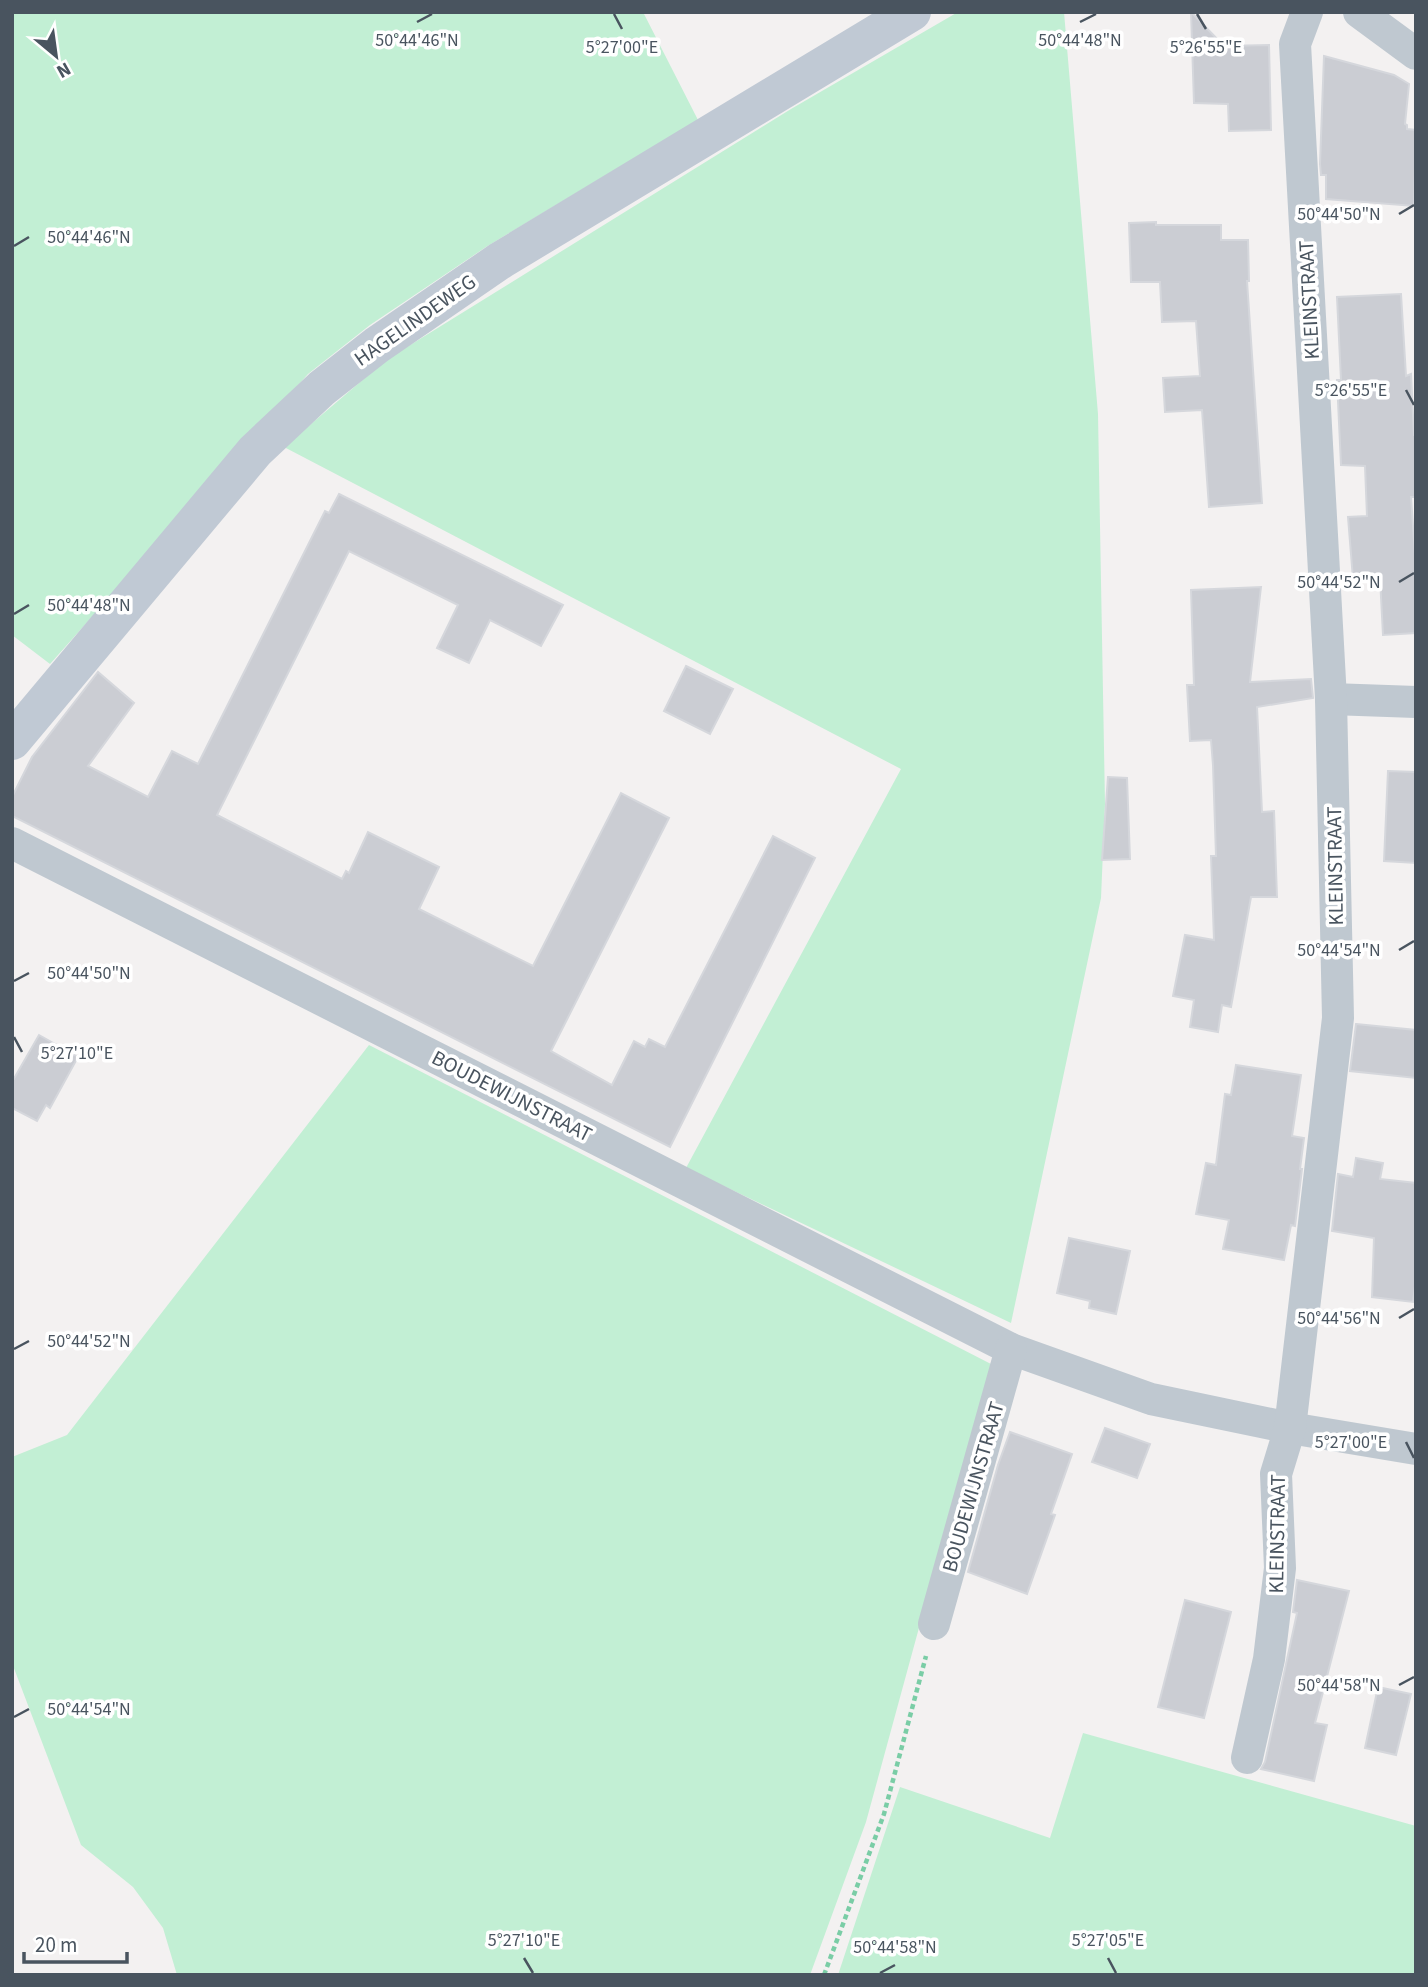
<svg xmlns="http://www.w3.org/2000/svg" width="1428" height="1987" viewBox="0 0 1428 1987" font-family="'Source Sans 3',sans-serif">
<rect width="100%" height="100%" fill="#f3f1f1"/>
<g fill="#c2efd4">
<path d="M 12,12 L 643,12 L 698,120 L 486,247 L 370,325 L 308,374 L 50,664 L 12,635 Z"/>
<path d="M 958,12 L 1064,12 L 1098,414 L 1105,804 L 1101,898 L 1011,1323 L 686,1168 L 901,769 L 284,447 L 386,360 L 791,109 Z"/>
<path d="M 369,1045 L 991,1364 L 866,1822 L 810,1975 L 177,1975 L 163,1928 L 133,1887 L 81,1845 L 12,1663 L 12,1457 L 67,1435 Z"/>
<path d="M 1083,1733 L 1416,1826 L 1416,1975 L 838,1975 L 900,1787 L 1050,1838 Z"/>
</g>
<g fill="#cbcdd3" stroke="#d5d7dc" stroke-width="2">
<path d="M 1191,12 L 1224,46 L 1269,45 L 1271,130 L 1229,131 L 1228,104 L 1194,103 Z"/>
<path d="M 1324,56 L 1394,75 L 1409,84 L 1405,124 L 1407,125 L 1407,129 L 1416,130 L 1414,206 L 1326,199 L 1326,175 L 1321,175 L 1320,164 Z"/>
<path d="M 1156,222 L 1156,225 L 1221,225 L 1221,240 L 1248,240 L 1249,281 L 1247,281 L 1262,503 L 1209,507 L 1202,410 L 1165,412 L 1163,378 L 1200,376 L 1196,321 L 1162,322 L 1160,282 L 1131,282 L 1129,223 Z"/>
<path d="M 1401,294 L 1406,376 L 1411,374 L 1414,435 L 1416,435 L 1416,497 L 1411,497 L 1416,568 L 1416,633 L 1383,635 L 1380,578 L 1353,579 L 1348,517 L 1367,516 L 1365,466 L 1341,465 L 1337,380 L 1341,380 L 1337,297 Z"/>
<path d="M 339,494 L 563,605 L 541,646 L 490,620 L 469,663 L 437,648 L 458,605 L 349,551 L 217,815 L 342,879 L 346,871 L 349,873 L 368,832 L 439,867 L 419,909 L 533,966 L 621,793 L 669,818 L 551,1051 L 612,1085 L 634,1041 L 645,1047 L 649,1039 L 665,1047 L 773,836 L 815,858 L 670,1147 L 12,816 L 12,797 L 32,757 L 98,672 L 134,703 L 88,766 L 148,797 L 172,751 L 198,764 L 325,511 L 329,513 Z"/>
<path d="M 1261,587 L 1250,682 L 1311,679 L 1313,698 L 1257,707 L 1262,812 L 1274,811 L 1277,897 L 1251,897 L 1231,1007 L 1222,1005 L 1218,1032 L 1190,1027 L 1194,1000 L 1173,996 L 1185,935 L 1214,940 L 1211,856 L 1216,856 L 1213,765 L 1211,740 L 1190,741 L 1187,685 L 1194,685 L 1191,590 Z"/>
<path d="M 686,666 L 733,689 L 710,734 L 664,711 Z"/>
<path d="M 1388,771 L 1416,772 L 1416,863 L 1384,861 Z"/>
<path d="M 1108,777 L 1127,778 L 1130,859 L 1102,860 Z"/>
<path d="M 1356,1024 L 1416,1030 L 1416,1078 L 1350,1071 Z"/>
<path d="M 39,1035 L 78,1057 L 50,1108 L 46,1105 L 37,1121 L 12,1108 L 12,1082 Z"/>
<path d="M 1236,1065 L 1301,1075 L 1292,1136 L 1304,1138 L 1300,1169 L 1302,1169 L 1295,1226 L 1291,1225 L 1284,1260 L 1223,1249 L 1229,1220 L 1196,1214 L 1206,1163 L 1216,1165 L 1225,1094 L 1231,1095 Z"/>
<path d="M 1356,1158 L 1383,1163 L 1380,1179 L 1416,1183 L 1416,1278 L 1413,1302 L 1372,1297 L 1374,1238 L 1332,1231 L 1338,1174 L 1353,1177 Z"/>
<path d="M 1069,1238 L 1130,1251 L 1116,1314 L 1089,1308 L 1090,1301 L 1057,1293 Z"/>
<path d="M 1105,1428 L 1150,1444 L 1137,1478 L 1092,1462 Z"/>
<path d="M 1010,1432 L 1072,1454 L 1051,1514 L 1055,1515 L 1027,1594 L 968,1572 L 998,1465 Z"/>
<path d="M 1297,1580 L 1349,1591 L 1315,1723 L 1327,1725 L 1314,1781 L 1261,1769 L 1265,1762 L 1297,1613 L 1293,1612 Z"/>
<path d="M 1185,1600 L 1231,1612 L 1204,1718 L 1158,1707 Z"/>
<path d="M 1378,1687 L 1411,1694 L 1396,1755 L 1365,1748 Z"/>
</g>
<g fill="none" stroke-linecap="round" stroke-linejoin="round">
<path stroke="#7acda6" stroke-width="4.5" stroke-dasharray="5 3.5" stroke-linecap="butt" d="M 824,1975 L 884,1814 L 926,1656"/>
<g stroke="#bfc8d0" stroke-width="32">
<path d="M 1359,12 L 1416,54"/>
<path d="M 1331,699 L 1416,702"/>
<path d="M 12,843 L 1011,1349 L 1151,1399 L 1290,1428 L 1416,1449"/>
<path d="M 934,1624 L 1011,1349"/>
<path d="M 1247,1758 L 1269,1659 L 1280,1568 L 1276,1474 L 1290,1428 L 1338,1018 L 1331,699 L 1295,44 L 1307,12"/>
</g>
<path stroke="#c0c9d4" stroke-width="38" d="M 12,741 L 255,451 L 322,388 L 377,345 L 501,260 L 912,12"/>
</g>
<path fill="none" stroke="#49545f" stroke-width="2.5" d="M 614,14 L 622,29M 1197,14 L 1206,29M 417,22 L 432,14M 1080,22 L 1096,14M 1399,214 L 1414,205M 14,246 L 29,237M 1406,390 L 1414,405M 1399,582 L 1414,573M 14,614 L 29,605M 1399,950 L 1414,941M 14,981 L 29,973M 14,1037 L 22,1052M 1399,1318 L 1414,1309M 14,1349 L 29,1341M 1406,1442 L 1414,1458M 1399,1685 L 1414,1677M 14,1717 L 29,1709M 524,1958 L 533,1973M 1108,1958 L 1116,1973M 880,1973 L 895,1965"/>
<g text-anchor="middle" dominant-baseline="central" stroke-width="7" stroke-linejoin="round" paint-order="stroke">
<g font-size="21" fill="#49545f" stroke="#fff">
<text transform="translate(1309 300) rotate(-93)">KLEINSTRAAT</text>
<text transform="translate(415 320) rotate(-35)">HAGELINDEWEG</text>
<text transform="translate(1335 866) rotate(-91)">KLEINSTRAAT</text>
<text transform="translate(512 1096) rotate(27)">BOUDEWIJNSTRAAT</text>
<text transform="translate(973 1487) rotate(-74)">BOUDEWIJNSTRAAT</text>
<text transform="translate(1277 1534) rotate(-89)">KLEINSTRAAT</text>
</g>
</g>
<g font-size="18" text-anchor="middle" fill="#49545f" stroke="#fff" stroke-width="7" stroke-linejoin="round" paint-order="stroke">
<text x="417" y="46">50°44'46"N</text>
<text x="1080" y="46">50°44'48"N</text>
<text x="622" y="53">5°27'00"E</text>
<text x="1206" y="53">5°26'55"E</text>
<text x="1339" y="220">50°44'50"N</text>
<text x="89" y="243">50°44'46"N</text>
<text x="1351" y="396">5°26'55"E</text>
<text x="1339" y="588">50°44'52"N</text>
<text x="89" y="611">50°44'48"N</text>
<text x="1339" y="956">50°44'54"N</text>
<text x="89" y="979">50°44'50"N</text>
<text x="77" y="1059">5°27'10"E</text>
<text x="1339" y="1324">50°44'56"N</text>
<text x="89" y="1347">50°44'52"N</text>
<text x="1351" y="1448">5°27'00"E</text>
<text x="1339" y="1691">50°44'58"N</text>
<text x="89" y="1715">50°44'54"N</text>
<text x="524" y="1946">5°27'10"E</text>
<text x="1108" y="1946">5°27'05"E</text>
<text x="895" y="1953">50°44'58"N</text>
</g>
<rect width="1428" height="1987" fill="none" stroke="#49545f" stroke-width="28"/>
<g transform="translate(56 56) rotate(151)" stroke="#ffffff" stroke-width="5" paint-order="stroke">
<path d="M0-5L12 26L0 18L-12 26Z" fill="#49545f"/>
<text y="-10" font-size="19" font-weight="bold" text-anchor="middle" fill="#49545f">N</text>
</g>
<path d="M24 1952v10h103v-10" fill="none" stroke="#49545f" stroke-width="3.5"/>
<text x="35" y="1952" font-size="21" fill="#49545f" stroke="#ffffff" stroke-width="5" paint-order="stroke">20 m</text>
</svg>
